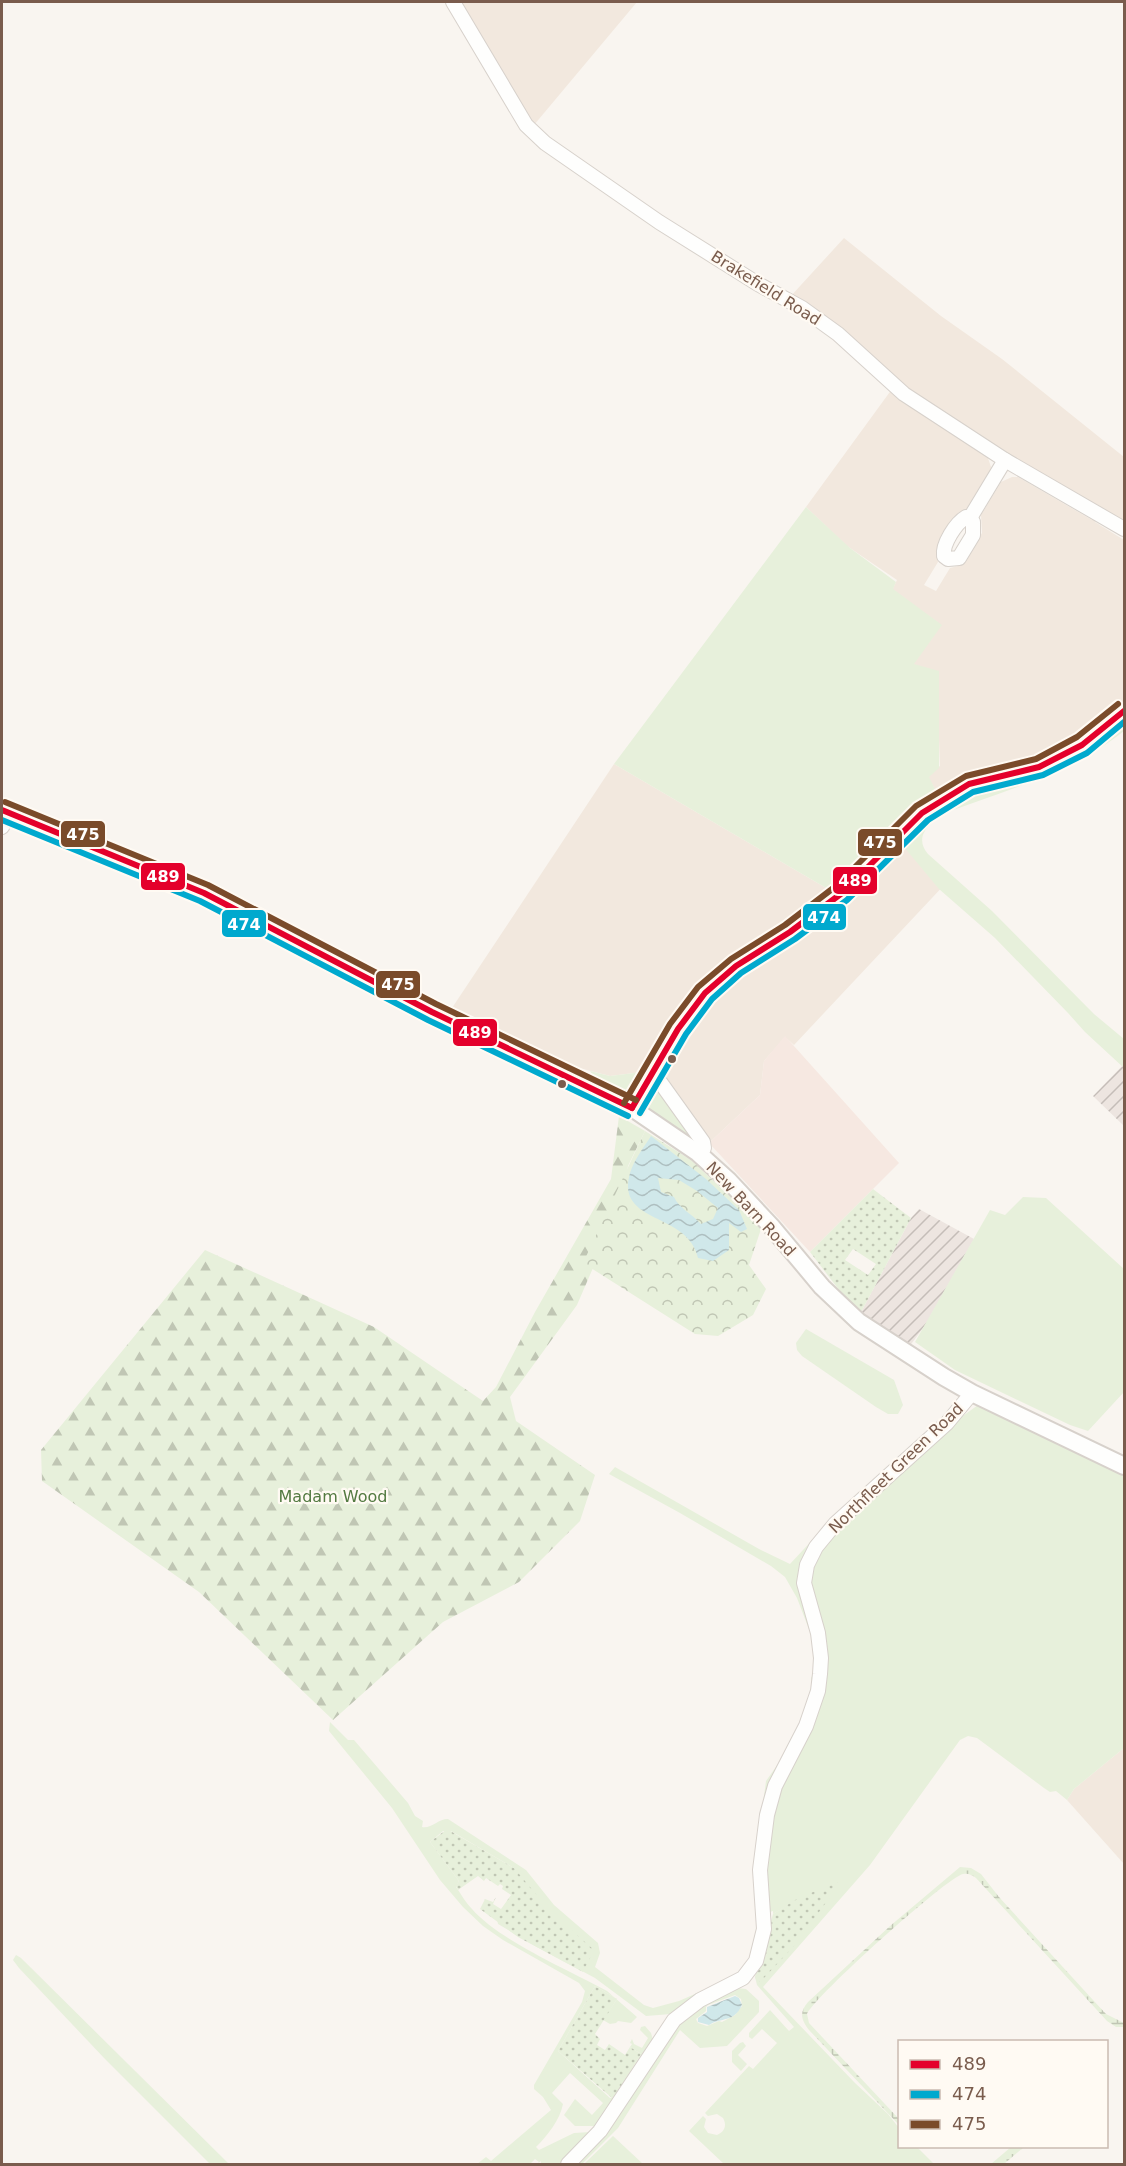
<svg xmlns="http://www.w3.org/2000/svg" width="1126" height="2166" viewBox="0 0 1126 2166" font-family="'DejaVu Sans',sans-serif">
<defs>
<pattern id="industrial-furrows" width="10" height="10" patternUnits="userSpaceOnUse" patternTransform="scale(1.5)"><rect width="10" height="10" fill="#ede5e0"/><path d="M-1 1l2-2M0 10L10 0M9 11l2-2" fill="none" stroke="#c5bdb8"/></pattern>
<pattern id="forest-firs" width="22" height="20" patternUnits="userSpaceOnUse" patternTransform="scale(1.5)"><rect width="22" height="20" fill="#e7f0db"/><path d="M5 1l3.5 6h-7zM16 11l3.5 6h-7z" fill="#c0c6b4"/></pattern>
<pattern id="wetland-marsh" width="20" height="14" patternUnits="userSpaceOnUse" patternTransform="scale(1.5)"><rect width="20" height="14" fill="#e7f0db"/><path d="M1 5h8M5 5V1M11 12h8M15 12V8" fill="none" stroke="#c0c6b4"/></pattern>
<pattern id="park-crowns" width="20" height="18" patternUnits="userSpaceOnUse" patternTransform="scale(1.5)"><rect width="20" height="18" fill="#e7f0db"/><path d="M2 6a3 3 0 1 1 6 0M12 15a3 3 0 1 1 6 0" fill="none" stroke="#c0c6b4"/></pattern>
<pattern id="garden-dots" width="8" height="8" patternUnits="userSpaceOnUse" patternTransform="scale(1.5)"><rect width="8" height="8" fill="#e7f0db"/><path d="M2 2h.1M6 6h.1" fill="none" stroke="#c0c6b4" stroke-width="1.8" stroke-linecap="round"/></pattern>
<pattern id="water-waves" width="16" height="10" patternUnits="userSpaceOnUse" patternTransform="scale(1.5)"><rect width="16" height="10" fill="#d0e8ea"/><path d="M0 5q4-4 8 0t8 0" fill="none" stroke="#aebfc0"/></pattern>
</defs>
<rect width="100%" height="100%" fill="#f9f5f0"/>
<g fill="#f2e8de">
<path d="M 461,2 L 637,2 L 534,125 Z"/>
<path d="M 844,238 L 941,316 L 1002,359 L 1124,457 L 1124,523 L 952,424 L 790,297 Z"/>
<path d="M 892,389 L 945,430 L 981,452 L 988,458 L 991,467 L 990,473 L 968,510 L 956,515 L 944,533 L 936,551 L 938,562 L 924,585 L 936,591 L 950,568 L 958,566 L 964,561 L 982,533 L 981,515 L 1001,482 L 1012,477 L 1018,477 L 1092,520 L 1094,517 L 1097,519 L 1095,522 L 1124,540 L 1124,705 L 1087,736 L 1034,763 L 963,779 L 937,793 L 927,775 L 940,766 L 938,713 L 913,665 L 892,590 L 897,580 L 847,546 L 806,507 Z"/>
<path d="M 614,764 L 833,892 L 794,923 L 719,972 L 690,999 L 642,1072 L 610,1076 L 560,1063 L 450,1011 Z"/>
<path d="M 908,843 L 947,882 L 794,1045 L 785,1037 L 764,1061 L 760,1095 L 709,1143 L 664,1074 L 678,1039 L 714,991 L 843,900 Z"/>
<path d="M 1124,1748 L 1124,1864 L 1067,1800 L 1074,1789 Z"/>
</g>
<path fill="#f6e8e1" d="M 785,1036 L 899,1163 L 810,1252 L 709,1143 L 760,1095 L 764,1061 Z"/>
<g fill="url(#industrial-furrows)">
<path d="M 1123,1065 L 1124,1066 L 1124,1126 L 1093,1096 Z"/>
<path d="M 919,1209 L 974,1239 L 926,1324 L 909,1347 L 859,1316 L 911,1218 Z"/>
</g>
<g fill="#e7f0db" fill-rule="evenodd">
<path d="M 806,507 L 850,548 L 896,582 L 893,589 L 942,625 L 914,664 L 939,671 L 939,768 L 929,777 L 937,793 L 895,822 L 833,892 L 614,764 Z"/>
<path d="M 1124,718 L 1124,731 C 1073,772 1006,790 945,813 C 930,822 913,837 928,854 L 992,911 L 1094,1014 L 1124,1039 L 1124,1068 L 1085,1032 L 1068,1013 L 995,938 L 939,889 L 899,841 L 916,819 L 966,789 L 1060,759 Z"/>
<path d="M 590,1071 L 610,1076 L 642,1072 L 633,1089 L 622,1093 L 599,1083 Z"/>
<path d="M 654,1084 L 696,1143 L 647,1109 L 646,1097 Z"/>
<path d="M 1023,1197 L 1046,1198 L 1124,1269 L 1124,1392 L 1088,1431 L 1070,1425 L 955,1370 L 915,1342 L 990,1210 L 1005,1215 Z"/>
<path d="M 806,1329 L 894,1380 L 903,1405 L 898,1414 L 888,1414 L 876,1407 L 802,1356 L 797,1350 L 796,1343 Z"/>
<path d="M 978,1405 L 1124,1472 L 1124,1748 L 1074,1789 L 1067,1800 L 1056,1791 L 1050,1792 L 1044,1788 L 977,1738 L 968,1736 L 960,1740 L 870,1865 L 763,1987 L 855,2083 L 888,2114 L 899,2128 L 900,2146 L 917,2147 L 934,2164 L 724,2164 L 689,2131 L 703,2116 L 706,2119 L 704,2127 L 708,2133 L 717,2135 C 725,2132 727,2125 723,2118 L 717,2114 L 708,2116 L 705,2113 L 749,2066 L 753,2069 L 777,2043 L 762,2029 L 752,2039 L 749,2037 L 749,2033 L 770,2010 L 789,2031 L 794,2027 L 757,1985 L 755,1977 L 770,1923 L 773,1923 L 772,1931 L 792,1946 L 806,1927 L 820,1890 L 802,1897 L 773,1914 L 773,1911 L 770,1912 L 765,1902 L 769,1814 L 819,1693 L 811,1598 L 810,1569 L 831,1533 L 956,1421 Z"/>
<path d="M 615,1467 L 759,1549 L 790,1564 L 830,1521 L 807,1558 L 800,1574 L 801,1588 L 816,1637 L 819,1666 L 817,1681 L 814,1697 L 803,1729 L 775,1776 L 768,1797 L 758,1861 L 760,1940 L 755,1958 L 745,1972 L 736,1980 L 699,1996 L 671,2014 L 646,2016 L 595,1978 L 537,1947 L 498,1924 L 497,1919 L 504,1914 C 520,1923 532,1939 550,1941 L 559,1934 L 559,1932 L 540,1912 L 541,1903 L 530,1894 L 514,1868 L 451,1831 L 443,1831 L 430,1842 L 459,1881 L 456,1887 C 461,1894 466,1903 472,1909 C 500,1941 569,1970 607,1991 L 637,2017 L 631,2023 L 618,2021 L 616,2023 L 610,2024 L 603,2020 L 617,1999 L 595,1986 L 558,2051 L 610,2098 L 616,2096 L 641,2054 L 630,2047 L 632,2044 L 630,2043 L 632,2039 L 634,2044 L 642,2048 L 648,2038 L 640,2030 L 641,2027 L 645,2026 L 651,2033 L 653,2040 L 637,2071 L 598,2128 L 592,2126 L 575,2126 L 564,2115 L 575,2099 L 592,2115 L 603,2103 L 570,2073 L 552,2093 L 563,2104 C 560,2120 547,2136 536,2147 L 539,2150 L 574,2133 L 591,2132 L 593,2134 L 564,2164 L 541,2164 L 541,2161 L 537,2164 L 539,2162 L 535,2159 L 530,2164 L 477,2164 L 486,2157 L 491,2161 L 551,2110 L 543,2097 L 534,2089 L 534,2085 L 582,2002 L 585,1991 L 579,1983 L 503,1940 L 483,1926 L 463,1907 L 440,1880 L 392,1808 L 329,1731 L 330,1722 L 348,1740 L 354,1740 L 408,1803 L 415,1816 L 423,1821 L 422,1827 C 431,1829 438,1819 448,1819 L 526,1870 L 554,1905 L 598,1943 L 600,1953 L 595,1967 L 644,2005 L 653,2008 L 679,2001 L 731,1978 L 750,1964 L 757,1942 L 759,1926 L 756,1857 L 766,1781 L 790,1747 L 804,1721 L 813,1690 L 811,1678 L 817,1668 L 815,1645 L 797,1598 L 785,1577 L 771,1566 L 680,1513 L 609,1474 Z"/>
<path d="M 16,1955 L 21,1958 L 229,2164 L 210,2164 L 106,2060 L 19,1968 L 13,1960 Z"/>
<path d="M 737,1988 L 746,1989 L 759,2001 L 759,2012 L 727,2046 L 700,2048 L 680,2030 L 618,2128 L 582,2164 L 571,2164 L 683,2016 ZM 735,1995 L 741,1999 L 742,2006 L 735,2015 L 722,2022 L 719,2021 L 707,2026 L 698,2023 L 696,2019 L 706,2011 L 706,2007 L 708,2005 Z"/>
<path d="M 743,2042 L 746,2046 L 738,2055 L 747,2064 L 741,2071 L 732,2062 L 732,2051 L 740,2043 Z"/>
<path d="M 613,2136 L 643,2164 L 584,2164 Z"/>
</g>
<path fill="url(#forest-firs)" d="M 619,1116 L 645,1131 L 628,1166 L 621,1203 L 577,1305 L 510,1397 L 516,1421 L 595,1475 L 580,1521 L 519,1582 L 443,1622 L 333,1720 L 199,1592 L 42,1481 L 41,1450 L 205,1250 L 374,1327 L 483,1401 L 496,1387 L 535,1312 L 611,1179 Z"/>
<g fill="url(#wetland-marsh)">
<path d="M 960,1867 L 971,1868 L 981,1874 L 999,1897 L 1093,2000 L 1106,2014 L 1124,2023 L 1124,2027 L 1116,2027 L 1107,2021 L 976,1878 C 972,1875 968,1873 963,1874 C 947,1877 814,1997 807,2014 L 809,2023 L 899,2119 L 899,2125 L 809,2030 C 801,2019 799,2013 808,2002 L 890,1926 Z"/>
<path d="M 1011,2147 L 1024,2147 L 1004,2164 L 991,2164 Z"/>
</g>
<path fill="url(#park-crowns)" d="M 645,1131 L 691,1160 L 762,1226 L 749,1265 L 766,1289 L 753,1315 L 718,1336 L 695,1334 L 583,1263 Z"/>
<g fill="url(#garden-dots)" fill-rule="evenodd">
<path d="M 873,1189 L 911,1218 L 859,1316 L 810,1252 ZM 853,1249 L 876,1264 L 868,1275 L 845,1260 Z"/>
<path d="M 447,1829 L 514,1868 L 551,1912 L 594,1950 L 583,1972 L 518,1937 L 480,1909 L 485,1899 L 493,1902 L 496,1897 L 493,1904 L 501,1909 L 511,1895 L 502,1889 L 503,1886 L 500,1884 L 498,1886 L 486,1878 L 484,1881 L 478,1876 L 458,1890 L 456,1886 L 459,1881 L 430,1842 Z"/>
<path d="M 842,1881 L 793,1947 L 760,1982 L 755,1978 L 773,1914 L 800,1897 Z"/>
<path d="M 595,1986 L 617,1999 L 595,2034 L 600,2039 L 597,2045 L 605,2050 L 609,2044 L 625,2055 L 630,2047 L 641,2054 L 616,2095 L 612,2098 L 558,2051 Z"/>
</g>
<g fill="url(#water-waves)" fill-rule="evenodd">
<path d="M 651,1136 L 706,1179 L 739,1210 L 747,1229 L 741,1232 L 729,1223 L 729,1250 L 713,1261 L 698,1258 C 688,1211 615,1225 630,1173 C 634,1160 644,1147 651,1136 ZM 658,1178 L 679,1180 L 697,1191 L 718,1208 L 713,1219 L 701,1224 C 692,1214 679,1208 674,1197 L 661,1192 Z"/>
<path d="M 735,1996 L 739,1998 L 742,2005 C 734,2023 721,2017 709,2025 L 698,2022 L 698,2018 L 707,2012 L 707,2007 Z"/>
</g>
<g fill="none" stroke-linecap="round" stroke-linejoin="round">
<g stroke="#d7d1cb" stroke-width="16">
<g id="minor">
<path d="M 453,2 L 526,125 L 545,143 L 659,222 L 758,284 L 802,308 L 838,334 L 904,394 L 1005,460 L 1124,529"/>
<path d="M 966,517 L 970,518 L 973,522 L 973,535 L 959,558 L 948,559 L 944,556 C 942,544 956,523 966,517 Z"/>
<path d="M 970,518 L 1005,460"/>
<path d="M 2,827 L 9,814"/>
<path d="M 653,1072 L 703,1142 L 704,1148 L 700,1155"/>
<path d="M 632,1108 L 678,1029 L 705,993 L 736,966 L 790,932 L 842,893 L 922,813 L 969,784 L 1039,767 L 1082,745 L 1124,711"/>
<path d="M 568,2164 L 600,2131 L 674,2020 L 700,2000 L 743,1978 L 756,1961 L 764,1929 L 760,1870 L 767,1815 L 775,1786 L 806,1726 L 818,1691 L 820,1674 L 821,1658 L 818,1633 L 804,1583 L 807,1565 L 816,1547 L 835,1524 L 947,1423 L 972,1393"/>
</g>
</g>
<g stroke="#d7d1cb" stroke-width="20">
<path id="tertiary" d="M 2,810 L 204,893 L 432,1012 L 632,1108 L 698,1153 L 729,1181 L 771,1226 L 822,1287 L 859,1322 L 944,1377 L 972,1393 L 1124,1466"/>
</g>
<use href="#minor" stroke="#fefefd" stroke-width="14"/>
<use href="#tertiary" stroke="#fefefd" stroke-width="16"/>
<g stroke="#fffaf3" stroke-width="10">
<g id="bus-1">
<path d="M 2,810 L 204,893 L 432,1012 L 632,1108"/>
<path d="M 632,1108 L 678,1029 L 705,993 L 736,966 L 790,932 L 842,893 L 922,813 L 969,784 L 1039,767 L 1082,745 L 1124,711"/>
</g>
</g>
<g stroke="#fffaf3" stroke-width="10">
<g id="bus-2">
<path d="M 2,820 L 200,901 L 428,1020 L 628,1116"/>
<path d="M 640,1113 L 686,1034 L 712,999 L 741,973 L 795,939 L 847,900 L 928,820 L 973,792 L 1043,775 L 1087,753 L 1124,722"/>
</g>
</g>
<g stroke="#fffaf3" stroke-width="10">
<g id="bus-3">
<path d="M 5,802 L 208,885 L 436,1004 L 636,1100"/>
<path d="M 624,1103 L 670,1024 L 698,987 L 731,959 L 785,925 L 836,886 L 916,806 L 966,776 L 1036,759 L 1077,737 L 1118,704"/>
</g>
</g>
<use href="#bus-1" stroke="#e4002b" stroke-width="6"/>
<use href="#bus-2" stroke="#00a9ce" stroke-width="6"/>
<use href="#bus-3" stroke="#7a4b2a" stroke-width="6"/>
</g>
<g fill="#7a5c4d" stroke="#fffaf3" stroke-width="2">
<circle cx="672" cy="1059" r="5"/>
<circle cx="562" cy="1084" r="5"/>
</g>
<g text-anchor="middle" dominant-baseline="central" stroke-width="4.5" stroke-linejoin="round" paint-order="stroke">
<g font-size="16" fill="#7a5c4d" stroke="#fffaf3">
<text transform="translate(766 288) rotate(32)">Brakefield Road</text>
<text transform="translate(751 1209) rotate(47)">New Barn Road</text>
<text transform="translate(896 1468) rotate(-44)">Northfleet Green Road</text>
</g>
<g font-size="16" fill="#537a41" stroke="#fffaf3">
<text x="333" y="1496">Madam Wood</text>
</g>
</g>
<g stroke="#fffaf3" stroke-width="2">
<rect x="60" y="820" width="46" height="28" rx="6" fill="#7a4b2a"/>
<rect x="857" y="828" width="46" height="29" rx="6" fill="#7a4b2a"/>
<rect x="140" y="862" width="46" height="29" rx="6" fill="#e4002b"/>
<rect x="832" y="866" width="46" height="29" rx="6" fill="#e4002b"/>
<rect x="802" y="903" width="45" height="28" rx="6" fill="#00a9ce"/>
<rect x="221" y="909" width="46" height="29" rx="6" fill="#00a9ce"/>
<rect x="375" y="970" width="46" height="29" rx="6" fill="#7a4b2a"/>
<rect x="452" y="1018" width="46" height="29" rx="6" fill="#e4002b"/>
</g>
<g font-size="16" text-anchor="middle" font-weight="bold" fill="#fff">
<text x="83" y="840">475</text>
<text x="880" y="848">475</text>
<text x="163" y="882">489</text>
<text x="855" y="886">489</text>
<text x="824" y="923">474</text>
<text x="244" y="930">474</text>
<text x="398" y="990">475</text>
<text x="475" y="1038">489</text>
</g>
<rect width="1126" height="2166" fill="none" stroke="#7a5c4d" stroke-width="6"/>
<rect x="898" y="2040" width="210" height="108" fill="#fffaf3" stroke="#cabbb1" stroke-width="1.5"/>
<rect x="910" y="2060" width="30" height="9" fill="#e4002b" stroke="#cabbb1" stroke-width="1.5"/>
<text x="952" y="2070" font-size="18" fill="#7a5c4d">489</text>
<rect x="910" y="2090" width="30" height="9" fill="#00a9ce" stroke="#cabbb1" stroke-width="1.5"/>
<text x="952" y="2100" font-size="18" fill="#7a5c4d">474</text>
<rect x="910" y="2120" width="30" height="9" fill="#7a4b2a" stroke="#cabbb1" stroke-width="1.5"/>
<text x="952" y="2130" font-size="18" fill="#7a5c4d">475</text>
</svg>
